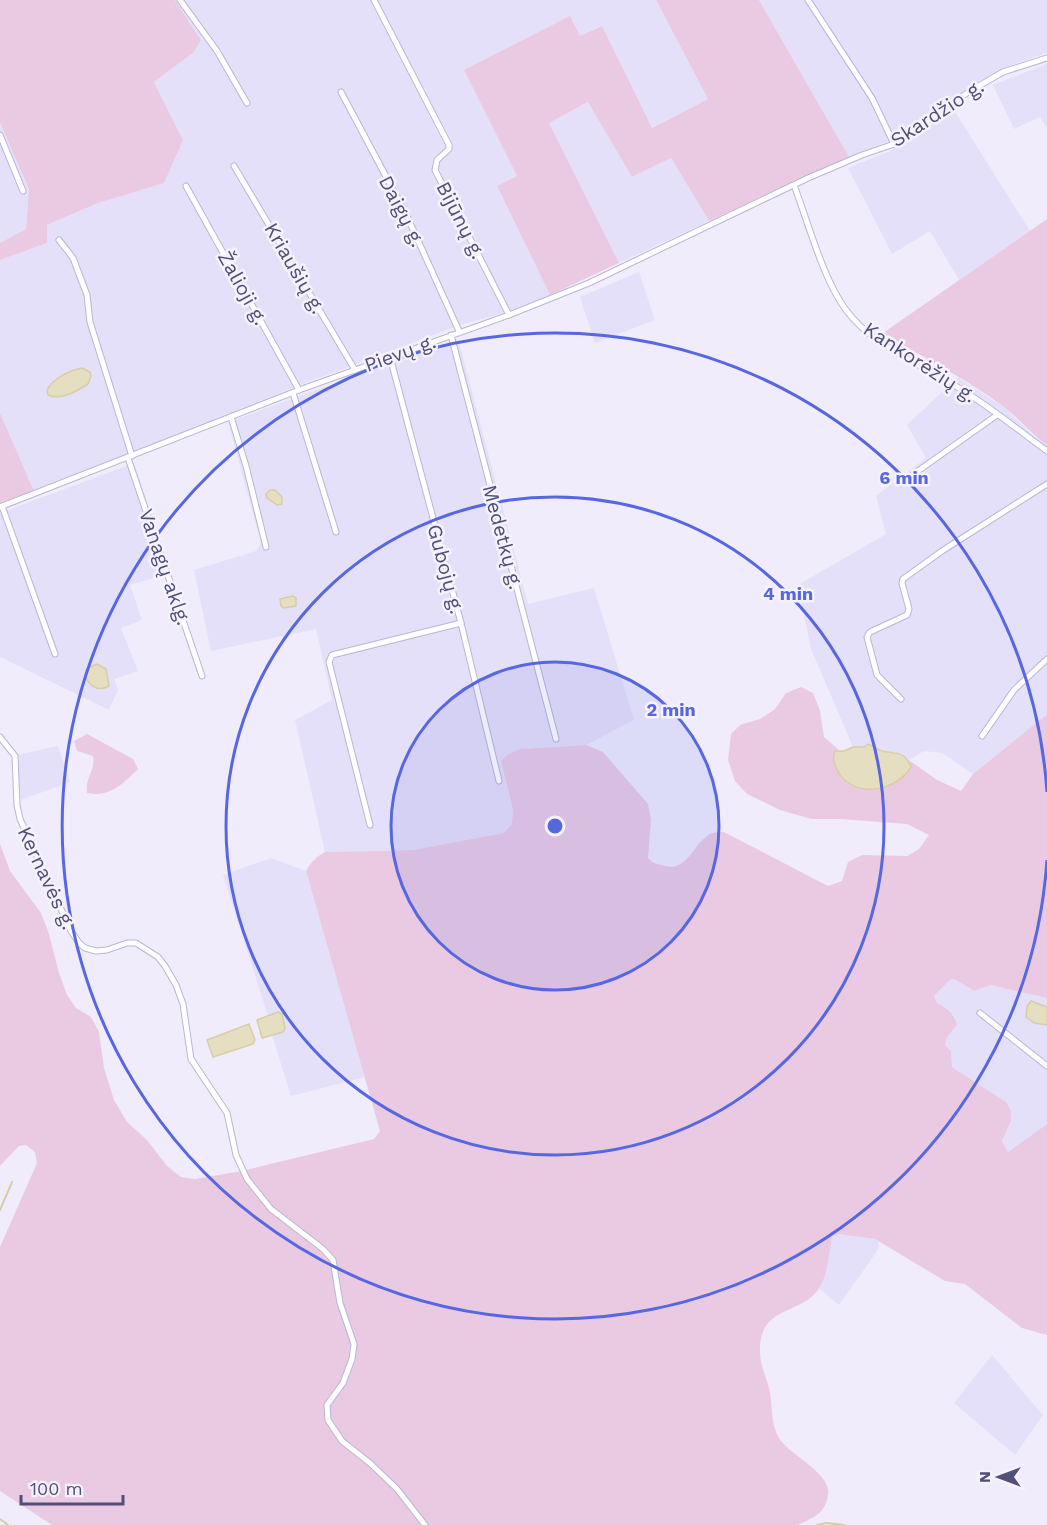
<svg xmlns="http://www.w3.org/2000/svg" width="1047" height="1525" viewBox="0 0 1047 1525" font-family="'Work Sans',sans-serif">
<rect width="100%" height="100%" fill="#f0ecfc"/>
<g fill="#e5e0f9">
<path d="M 175,0 L 656,0 L 708,99 L 651,128 L 601,26 L 580,36 L 464,70 L 517,176 L 497,186 L 550,295 L 514,310 L 460,325 L 292,388 L 34,491 L 0,413 L 0,260 L 47,243 L 47,225 L 98,203 L 183,140 L 154,82 L 194,52 L 201,40 Z"/>
<path d="M 759,0 L 1047,0 L 1047,53 L 1011,65 L 974,84 L 903,133 L 887,142 L 849,157 Z"/>
<path d="M 1047,64 L 1047,128 L 1040,117 L 1014,129 L 993,85 Z"/>
<path d="M 589,102 L 632,177 L 671,158 L 709,221 L 619,263 L 548,123 Z"/>
<path d="M 954,110 L 1030,231 L 959,280 L 930,231 L 892,254 L 848,168 L 890,151 Z"/>
<path d="M 0,123 L 29,189 L 26,229 L 0,243 Z"/>
<path d="M 639,272 L 655,320 L 595,343 L 580,297 Z"/>
<path d="M 458,339 L 528,604 L 594,588 L 634,720 L 586,745 L 520,749 L 507,755 L 501,761 L 513,810 L 512,824 L 504,833 L 413,850 L 325,852 L 295,720 L 332,700 L 316,629 L 211,651 L 194,570 L 256,551 L 261,543 L 228,422 Z"/>
<path d="M 958,377 L 1006,409 L 1033,435 L 1047,445 L 1047,714 L 973,774 L 942,753 L 924,751 L 909,760 L 901,753 L 885,751 L 874,746 L 853,747 L 811,649 L 798,585 L 886,534 L 876,496 L 926,458 L 907,425 Z"/>
<path d="M 134,463 L 171,573 L 130,585 L 142,620 L 121,628 L 138,671 L 114,679 L 118,690 L 109,710 L 0,657 L 0,513 Z"/>
<path d="M 58,746 L 70,782 L 21,800 L 17,755 Z"/>
<path d="M 271,858 L 306,871 L 365,1077 L 291,1096 L 272,1035 L 283,1032 L 278,1012 L 268,1016 L 223,875 Z"/>
<path d="M 951,979 L 956,980 L 974,991 L 990,985 L 1047,998 L 1047,1124 L 1008,1152 L 1002,1141 L 1011,1121 L 1006,1102 L 952,1067 L 951,1051 L 945,1045 L 947,1037 L 957,1025 L 955,1017 L 950,1010 L 937,1003 L 934,996 Z"/>
<path d="M 838,1234 L 875,1239 L 879,1242 L 878,1250 L 839,1305 L 819,1288 L 827,1265 L 832,1237 Z"/>
<path d="M 992,1355 L 1043,1415 L 1015,1455 L 954,1403 Z"/>
</g>
<g fill="#eacae2">
<path d="M 0,0 L 175,0 L 201,40 L 194,52 L 154,82 L 183,140 L 164,183 L 98,203 L 47,225 L 47,243 L 0,260 L 0,243 L 26,229 L 29,189 L 0,123 Z"/>
<path d="M 656,0 L 759,0 L 849,157 L 709,221 L 671,158 L 632,177 L 588,102 L 549,123 L 619,263 L 550,295 L 497,186 L 517,176 L 464,70 L 570,16 L 580,36 L 602,26 L 652,128 L 708,99 Z"/>
<path d="M 1047,219 L 1047,445 C 1031,434 1020,419 1005,408 C 968,379 923,358 883,333 Z"/>
<path d="M 0,413 L 34,491 L 0,503 Z"/>
<path d="M 801,687 L 813,693 L 820,711 L 824,737 L 839,750 L 835,751 C 836,757 835,765 837,770 C 851,802 897,790 911,767 L 909,760 L 937,780 L 961,791 L 973,774 L 1047,714 L 1047,998 L 990,985 L 974,991 L 956,980 L 951,979 L 934,996 L 937,1003 C 948,1009 954,1012 957,1025 L 947,1037 L 945,1045 L 951,1051 L 952,1067 L 1006,1102 L 1011,1111 L 1011,1121 L 1002,1141 L 1008,1152 L 1047,1124 L 1047,1335 L 1022,1328 L 965,1284 L 945,1281 L 875,1239 L 838,1234 L 832,1237 C 829,1253 828,1276 818,1290 C 799,1316 758,1305 760,1353 C 760,1364 766,1377 769,1388 C 773,1405 770,1423 779,1438 C 789,1455 832,1473 828,1495 C 825,1514 814,1517 798,1525 L 52,1525 L 0,1491 L 0,1247 L 37,1163 L 35,1152 L 26,1145 L 19,1146 L 0,1166 L 0,844 L 10,871 L 41,913 L 48,931 L 59,973 L 67,995 L 76,1008 L 91,1017 L 99,1032 L 104,1068 L 114,1100 L 127,1122 L 147,1140 L 167,1166 L 181,1177 L 195,1179 L 242,1171 L 374,1139 L 380,1131 L 306,871 C 311,862 316,857 325,852 L 413,850 L 504,833 L 512,824 L 513,810 L 501,761 L 507,755 L 520,749 L 586,745 L 603,752 L 648,804 L 651,820 L 648,858 C 653,864 658,864 665,866 C 687,871 692,847 706,837 C 711,832 717,832 724,832 L 828,886 L 842,881 L 848,862 L 862,855 L 907,856 L 919,849 L 929,835 L 907,824 L 840,819 L 811,819 L 780,810 L 747,794 L 735,781 L 728,760 L 731,734 L 740,725 L 760,719 L 775,709 L 786,693 Z"/>
<path d="M 87,734 L 133,759 L 138,769 C 123,784 109,798 87,793 C 85,776 96,771 93,756 L 77,751 L 74,741 Z"/>
</g>
<g fill="#e6dec0" stroke="#d7cea7" stroke-width="1.5">
<path d="M 82,368 L 90,372 L 91,376 L 88,384 C 77,391 61,401 48,395 L 47,391 C 50,380 70,370 82,368 Z"/>
<path d="M 270,490 L 275,490 L 282,497 L 282,504 L 277,505 L 267,498 L 266,494 Z"/>
<path d="M 293,596 L 296,598 L 296,606 L 284,608 L 281,606 L 280,599 Z"/>
<path d="M 97,664 L 106,669 L 109,686 C 97,693 84,684 86,670 L 92,666 Z"/>
<path d="M 868,744 C 873,746 877,749 882,751 C 896,754 905,751 911,767 C 895,794 847,800 835,765 C 833,759 833,757 835,751 L 844,751 L 853,747 L 864,747 Z"/>
<path d="M 1031,1001 L 1047,1007 L 1047,1025 L 1034,1023 L 1026,1017 L 1027,1006 Z"/>
<path d="M 278,1012 L 282,1014 L 285,1028 L 283,1032 L 262,1038 L 257,1020 Z"/>
<path d="M 249,1024 L 255,1040 L 253,1044 L 213,1057 L 207,1040 Z"/>
</g>
<g fill="none" stroke-linecap="round" stroke-linejoin="round">
<g stroke="#d7cea7" stroke-width="2">
<path d="M 0,1210 L 12,1182"/>
<path d="M 0,1519 L 8,1525"/>
<path d="M 817,1525 L 826,1523 L 844,1525"/>
</g>
<g stroke="#b9b6d3" stroke-width="7">
<g id="street">
<path d="M 180,0 L 217,51 L 247,103"/>
<path d="M 374,0 L 449,145 L 449,149 L 437,160 L 435,170 L 509,315"/>
<path d="M 808,0 L 872,98 L 894,144"/>
<path d="M 341,92 L 406,214 L 459,331"/>
<path d="M 0,135 L 23,191"/>
<path d="M 234,166 L 355,370"/>
<path d="M 794,185 C 808,222 823,279 846,310 C 874,348 924,365 962,390 C 992,408 1019,431 1047,451"/>
<path d="M 186,186 L 299,390"/>
<path d="M 59,240 L 73,258 L 87,295 L 90,322 L 132,456"/>
<path d="M 451,335 L 556,739"/>
<path d="M 390,357 L 461,623 L 499,781"/>
<path d="M 293,393 L 336,532"/>
<path d="M 231,417 L 246,466 L 266,547"/>
<path d="M 128,458 L 202,676"/>
<path d="M 901,483 L 997,415"/>
<path d="M 2,506 L 55,654"/>
<path d="M 0,507 L 299,390 L 509,315 L 589,283 L 808,178 L 862,155 L 894,144 L 970,91 L 1003,72 L 1047,58"/>
<path d="M 901,699 L 877,675 L 867,637 L 870,632 L 907,615 L 909,609 L 902,583 L 903,579 L 942,551 L 1047,484"/>
<path d="M 982,736 L 1014,690 L 1047,659"/>
<path d="M 0,737 L 15,756 L 17,805 L 20,819 L 71,931 L 79,943 L 85,948 L 96,951 L 107,950 L 127,943 L 136,943 L 158,957 L 165,966 L 176,985 L 183,1004 L 191,1059 L 227,1113 L 236,1155 L 247,1179 L 271,1209 L 323,1249 L 333,1260 L 340,1303 L 354,1344 L 352,1359 L 343,1383 L 327,1405 L 328,1420 L 342,1441 L 371,1464 L 397,1489 L 425,1525"/>
<path d="M 370,825 L 331,670 L 329,662 L 332,655 L 461,623"/>
<path d="M 980,1013 L 1047,1066"/>
</g>
</g>
<use href="#street" stroke="#fff" stroke-width="5"/>
</g>
<circle cx="555" cy="826" r="164" fill="#5767e0" fill-opacity=".12"/>
<g fill="none" stroke="#5767e0" stroke-width="3">
<circle cx="555" cy="826" r="164"/>
<circle cx="555" cy="826" r="329"/>
<path d="M1047 860A493 493 0 1 1 1047 792"/>
</g>
<g text-anchor="middle" dominant-baseline="central" stroke-width="5" stroke-linejoin="round" paint-order="stroke">
<g font-size="20" fill="#4f4f77" stroke="#f5f2fe">
<text transform="translate(937 113) rotate(-33)">Skardžio g.</text>
<text transform="translate(402 211) rotate(63)">Daigų g.</text>
<text transform="translate(461 220) rotate(63)">Bijūnų g.</text>
<text transform="translate(295 268) rotate(60)">Kriaušių g.</text>
<text transform="translate(243 288) rotate(61)">Žalioji g.</text>
<text transform="translate(400 353) rotate(-20)">Pievų g.</text>
<text transform="translate(920 362) rotate(33)">Kankorėžių g.</text>
<text transform="translate(503 537) rotate(75)">Medetkų g.</text>
<text transform="translate(165 567) rotate(71)">Vanagų aklg.</text>
<text transform="translate(446 569) rotate(75)">Gubojų g.</text>
<text transform="translate(47 878) rotate(65)">Kernavės g.</text>
</g>
</g>
<circle cx="555" cy="826" r="9" fill="#5767e0" stroke="#f5f2fe" stroke-width="3"/>
<g font-size="18" text-anchor="middle" font-weight="bold" fill="#5767e0" stroke="#f5f2fe" stroke-width="5" stroke-linejoin="round" paint-order="stroke">
<text x="904" y="484">6 min</text>
<text x="788" y="600">4 min</text>
<text x="671" y="716">2 min</text>
</g>
<g transform="translate(999 1477) rotate(270)" stroke="#f5f2fe" stroke-width="4.5" paint-order="stroke">
<path d="M0-4.5L10 22L0 15L-10 22Z" fill="#4f4f77"/>
<text y="-9" font-size="16" font-weight="bold" text-anchor="middle" fill="#4f4f77">N</text>
</g>
<path d="M21 1495v9h102v-9" fill="none" stroke="#4f4f77" stroke-width="3"/>
<text x="30" y="1495" font-size="18" fill="#4f4f77" stroke="#f5f2fe" stroke-width="4.5" paint-order="stroke">100 m</text>
</svg>
